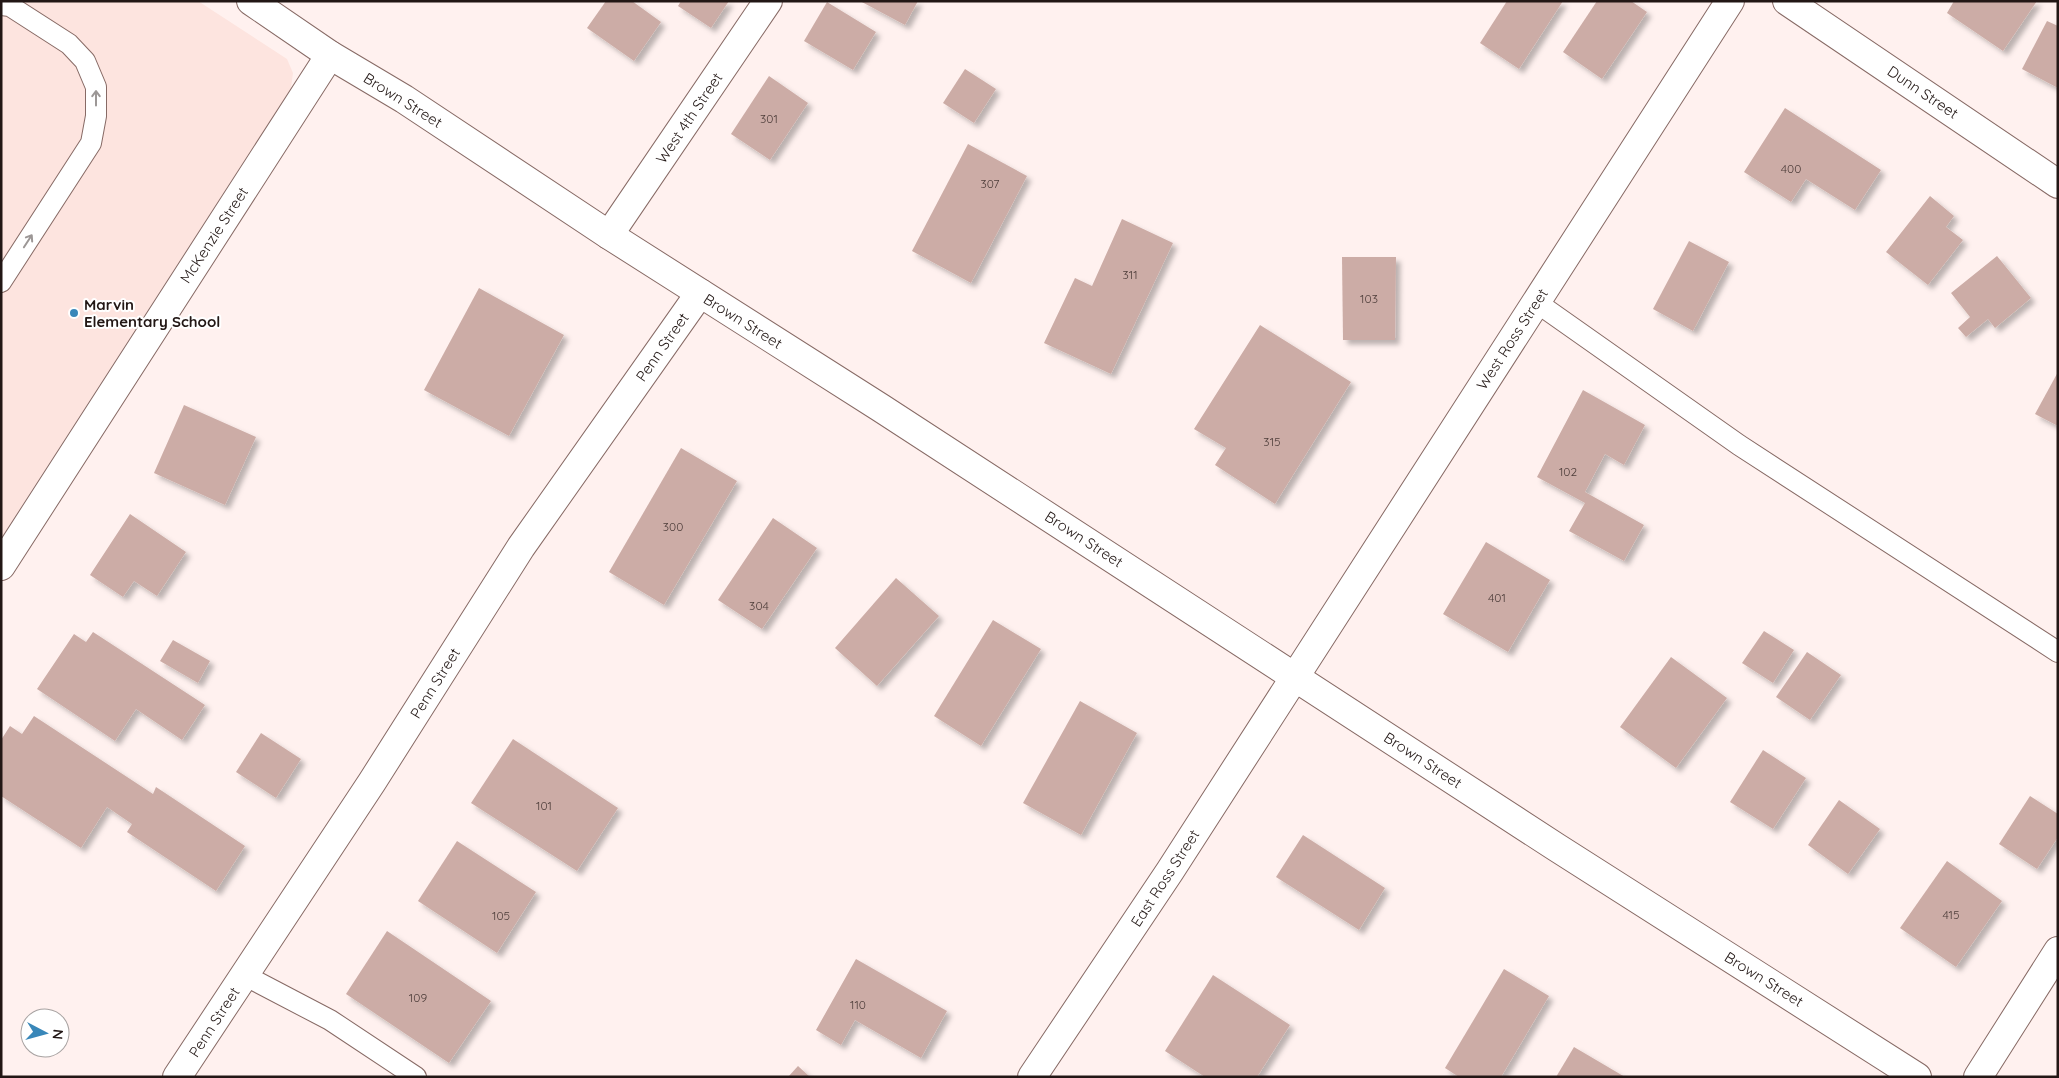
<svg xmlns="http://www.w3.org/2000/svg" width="2059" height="1078" viewBox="0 0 2059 1078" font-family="Quicksand,sans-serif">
<defs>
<filter id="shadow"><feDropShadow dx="4.5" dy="4.5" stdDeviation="2.5" flood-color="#0004"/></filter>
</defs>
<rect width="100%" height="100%" fill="#fff1ef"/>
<path fill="#fde4df" d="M 1,1 L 198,1 L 287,59 L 293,73 L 291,88 L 1,538 Z"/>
<g fill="#ccaca6" filter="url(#shadow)">
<path d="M 606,1 L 632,1 L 661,22 L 634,61 L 587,28 Z"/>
<path d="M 681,1 L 729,1 L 711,28 L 678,6 Z"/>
<path d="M 860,1 L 918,1 L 905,25 Z"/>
<path d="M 1507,1 L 1563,1 L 1519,69 L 1480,43 Z"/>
<path d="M 1597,1 L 1631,1 L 1647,12 L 1602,79 L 1563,52 Z"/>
<path d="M 1954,1 L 2037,1 L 2003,51 L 1947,13 Z"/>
<path d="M 827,2 L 876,32 L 853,70 L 804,41 Z"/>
<path d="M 2047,21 L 2058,26 L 2058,88 L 2022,69 Z"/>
<path d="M 965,69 L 996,89 L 974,123 L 943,103 Z"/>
<path d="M 769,76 L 808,103 L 770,160 L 731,134 Z"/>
<path d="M 1785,108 L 1881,170 L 1855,210 L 1806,179 L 1791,202 L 1744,172 Z"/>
<path d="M 968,144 L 1027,176 L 971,283 L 912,251 Z"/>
<path d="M 1930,196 L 1954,216 L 1946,227 L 1963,240 L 1928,285 L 1886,252 Z"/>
<path d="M 1122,219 L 1173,243 L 1111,374 L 1044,343 L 1075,278 L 1092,286 Z"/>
<path d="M 1689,241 L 1729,262 L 1693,331 L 1653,309 Z"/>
<path d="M 1997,256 L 2031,298 L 1995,328 L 1988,319 L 1966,337 L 1958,328 L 1970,317 L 1951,293 Z"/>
<path d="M 1342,257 L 1396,257 L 1395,340 L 1343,340 Z"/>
<path d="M 479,288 L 564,335 L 509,436 L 424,390 Z"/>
<path d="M 1260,325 L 1351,382 L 1275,504 L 1215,465 L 1226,448 L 1194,429 Z"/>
<path d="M 2058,372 L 2058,426 L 2035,414 Z"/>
<path d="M 1583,390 L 1645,425 L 1624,465 L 1605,454 L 1585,492 L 1644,525 L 1624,561 L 1569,531 L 1585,503 L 1537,477 Z"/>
<path d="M 184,405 L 256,437 L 225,505 L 154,473 Z"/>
<path d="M 681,448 L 737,481 L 664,605 L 609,572 Z"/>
<path d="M 130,514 L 186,552 L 157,596 L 134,581 L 123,597 L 90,575 Z"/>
<path d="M 773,518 L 817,548 L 762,629 L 718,600 Z"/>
<path d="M 1486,542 L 1550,580 L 1508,652 L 1443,614 Z"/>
<path d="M 896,578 L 939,616 L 877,686 L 835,648 Z"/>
<path d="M 993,620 L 1041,649 L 981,746 L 934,716 Z"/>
<path d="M 1764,631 L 1794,650 L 1773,683 L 1742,663 Z"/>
<path d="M 93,632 L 205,705 L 182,740 L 136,709 L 115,741 L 37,689 L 74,634 L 86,642 Z"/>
<path d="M 173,640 L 210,661 L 198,683 L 160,661 Z"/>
<path d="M 1807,652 L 1841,675 L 1810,720 L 1776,697 Z"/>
<path d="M 1671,657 L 1727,698 L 1676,768 L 1620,727 Z"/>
<path d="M 1080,701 L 1137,733 L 1081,835 L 1023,803 Z"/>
<path d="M 34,716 L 153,794 L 156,787 L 245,846 L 216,891 L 127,832 L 132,824 L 107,807 L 81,848 L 1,796 L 1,740 L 10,726 L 22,734 Z"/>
<path d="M 261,733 L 301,759 L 276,798 L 236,772 Z"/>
<path d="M 513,739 L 618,808 L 577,871 L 471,803 Z"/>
<path d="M 1763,750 L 1806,778 L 1773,829 L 1730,802 Z"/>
<path d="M 2030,796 L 2058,814 L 2058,837 L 2037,869 L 1999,844 Z"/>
<path d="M 1839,800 L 1880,829 L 1848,874 L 1808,845 Z"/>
<path d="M 1303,835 L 1385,888 L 1359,930 L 1276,877 Z"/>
<path d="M 457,841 L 536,892 L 497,953 L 418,901 Z"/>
<path d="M 1947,861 L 2002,901 L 1956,967 L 1900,928 Z"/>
<path d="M 387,931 L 491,1001 L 449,1063 L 346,994 Z"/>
<path d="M 856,959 L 947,1011 L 921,1058 L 855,1020 L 841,1045 L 816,1030 Z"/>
<path d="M 1504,969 L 1549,996 L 1501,1077 L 1459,1077 L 1445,1068 Z"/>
<path d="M 1213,975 L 1290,1025 L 1257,1077 L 1205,1077 L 1165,1051 Z"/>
<path d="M 1574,1047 L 1625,1077 L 1556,1077 Z"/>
<path d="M 798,1066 L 810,1077 L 788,1077 Z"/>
</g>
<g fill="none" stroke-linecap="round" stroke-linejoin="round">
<g stroke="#876a65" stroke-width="22">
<g id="lane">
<path d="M 1,5 L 10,6 L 69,44 L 85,61 L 96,87 L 96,116 L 91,143 L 1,282"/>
<path d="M 1536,302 L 1739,445 L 2058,652"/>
<path d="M 244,975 L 330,1020 L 416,1077"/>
</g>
</g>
<g stroke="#876a65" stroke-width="30">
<g id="street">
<path d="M 1787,1 L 2058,184"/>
<path d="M 609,235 L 768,1"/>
<path d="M 1,566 L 330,55"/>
<path d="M 177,1077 L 372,782 L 521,547 L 700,293"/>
<path d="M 1978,1077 L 2058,951"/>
</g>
</g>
<g stroke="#876a65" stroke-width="30">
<g id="secondary">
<path d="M 251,1 L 330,55 L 404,99 L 609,235 L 881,408 L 1556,847 L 1917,1077"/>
<path d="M 1032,1077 L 1170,871 L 1730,1"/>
</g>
</g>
<use href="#lane" stroke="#fff" stroke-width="20"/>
<use href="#street" stroke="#fff" stroke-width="28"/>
<use href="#secondary" stroke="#fff" stroke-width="28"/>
</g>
<defs><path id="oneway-shaft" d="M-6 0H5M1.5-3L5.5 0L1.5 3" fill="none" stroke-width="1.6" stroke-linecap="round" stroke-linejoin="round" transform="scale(1.25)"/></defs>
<g stroke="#9c9796">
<use href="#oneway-shaft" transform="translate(96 98) rotate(-90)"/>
<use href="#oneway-shaft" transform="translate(28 241) rotate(-57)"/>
</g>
<circle fill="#3987b9" stroke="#fff" stroke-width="2" cx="74" cy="313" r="5"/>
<g text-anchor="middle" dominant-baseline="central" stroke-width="4" stroke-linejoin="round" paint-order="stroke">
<g font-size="12" fill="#4c3c39">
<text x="769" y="118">301</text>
<text x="1791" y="168">400</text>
<text x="990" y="183">307</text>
<text x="1130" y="274">311</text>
<text x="1369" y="298">103</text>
<text x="1272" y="441">315</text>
<text x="1568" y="471">102</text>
<text x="673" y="526">300</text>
<text x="1497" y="597">401</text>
<text x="759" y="605">304</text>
<text x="544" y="805">101</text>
<text x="1951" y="914">415</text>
<text x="501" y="915">105</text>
<text x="418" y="997">109</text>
<text x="858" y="1004">110</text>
</g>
<g font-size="15" fill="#221715" stroke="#fff">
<text transform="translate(1923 92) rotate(34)">Dunn Street</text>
<text transform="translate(403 100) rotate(32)">Brown Street</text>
<text transform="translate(689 118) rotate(-56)">West 4th Street</text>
<text transform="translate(214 235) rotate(-57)">McKenzie Street</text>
<text transform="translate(743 321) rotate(32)">Brown Street</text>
<text transform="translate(1512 339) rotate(-57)">West Ross Street</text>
<text transform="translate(662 347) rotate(-55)">Penn Street</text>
<text transform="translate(1084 539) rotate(33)">Brown Street</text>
<text transform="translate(435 683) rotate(-58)">Penn Street</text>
<text transform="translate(1423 760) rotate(33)">Brown Street</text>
<text transform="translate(1165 878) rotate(-57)">East Ross Street</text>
<text transform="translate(1764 979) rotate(32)">Brown Street</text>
<text transform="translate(214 1022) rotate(-57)">Penn Street</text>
</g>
<g font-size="15" font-weight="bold" fill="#221715" stroke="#fff" text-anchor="start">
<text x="84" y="304">Marvin<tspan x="84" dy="17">Elementary School</tspan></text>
</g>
</g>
<rect width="2059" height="1078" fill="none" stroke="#221715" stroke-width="5"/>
<g transform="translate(45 1033) rotate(96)"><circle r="24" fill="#ffffff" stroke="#a7a2a1"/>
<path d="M0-4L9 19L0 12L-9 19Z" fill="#3987b9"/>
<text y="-8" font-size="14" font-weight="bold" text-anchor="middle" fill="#221715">N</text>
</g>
</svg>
